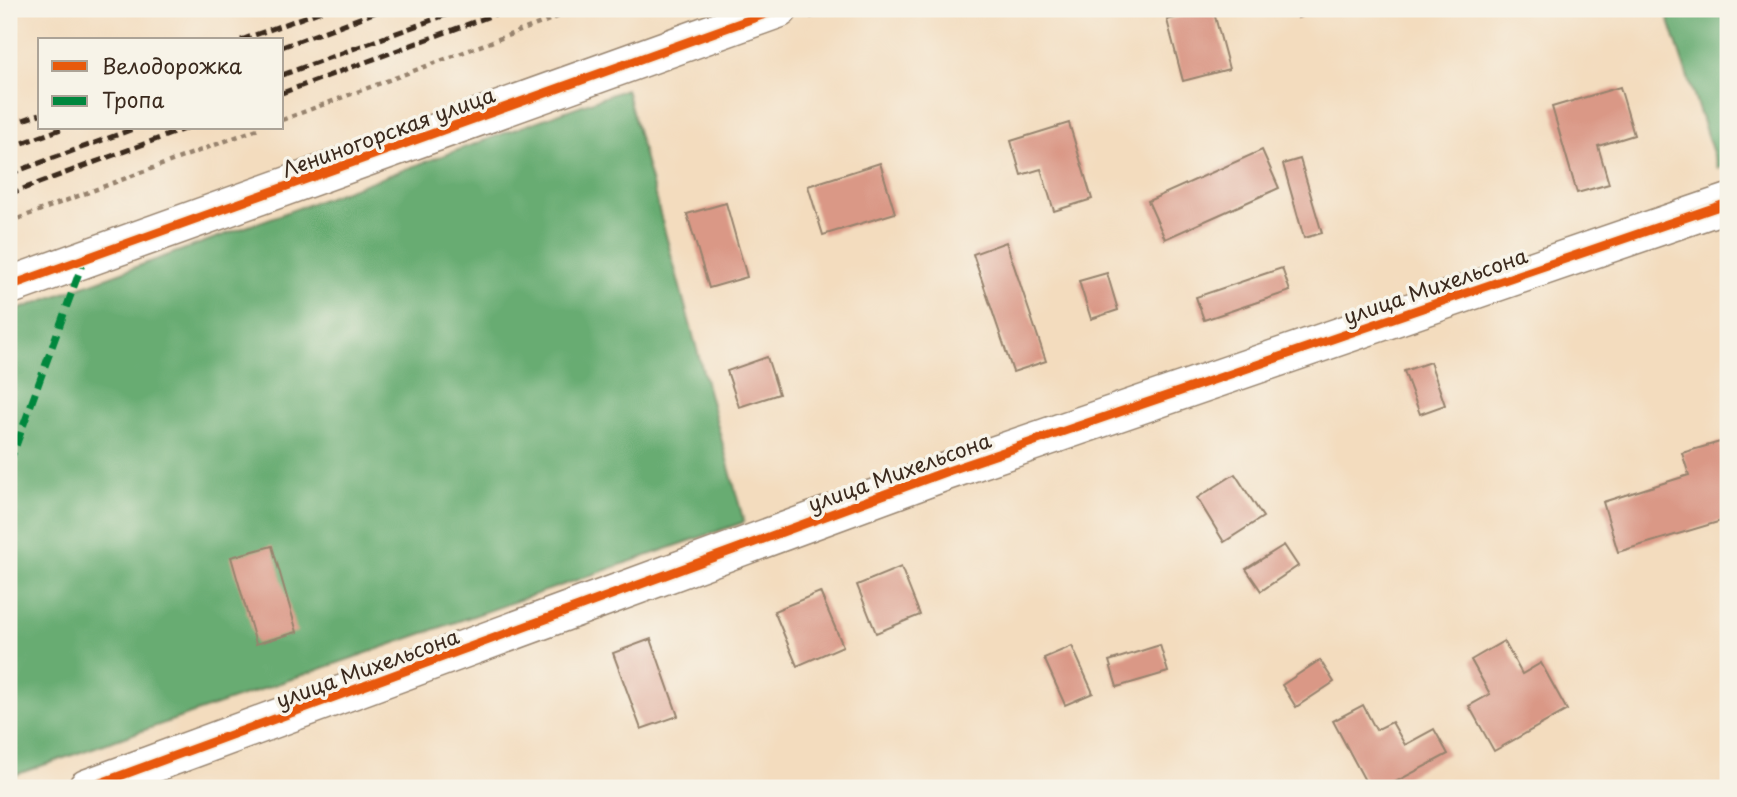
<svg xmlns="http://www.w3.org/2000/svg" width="1737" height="797" viewBox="0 0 1737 797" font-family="'Playpen Sans',sans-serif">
<rect width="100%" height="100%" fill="#f7f3e8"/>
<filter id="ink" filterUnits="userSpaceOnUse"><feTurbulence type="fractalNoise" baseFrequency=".0143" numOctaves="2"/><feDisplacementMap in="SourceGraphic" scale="14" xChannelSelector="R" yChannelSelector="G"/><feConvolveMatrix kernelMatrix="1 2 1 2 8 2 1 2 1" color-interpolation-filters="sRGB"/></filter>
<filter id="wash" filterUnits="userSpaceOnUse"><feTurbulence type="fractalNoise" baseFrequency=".00686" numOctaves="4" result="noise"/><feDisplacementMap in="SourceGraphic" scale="28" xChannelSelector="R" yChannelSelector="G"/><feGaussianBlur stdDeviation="1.57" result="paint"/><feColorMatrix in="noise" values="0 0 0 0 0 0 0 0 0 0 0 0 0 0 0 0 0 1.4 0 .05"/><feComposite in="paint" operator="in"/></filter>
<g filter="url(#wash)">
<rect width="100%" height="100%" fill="#f3dcbe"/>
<g fill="#67ac72" stroke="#516b48" stroke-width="2">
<path d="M 1665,9 L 1728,9 L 1728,165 L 1718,168 Z"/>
<path d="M 626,89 L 744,522 L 9,777 L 9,313 Z"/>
</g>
<g id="blocks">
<g fill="#da9886">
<path d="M 1210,9 L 1213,9 L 1229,69 L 1183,81 L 1167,20 Z"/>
<path d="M 1295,9 L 1322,9 L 1298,18 Z"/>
<path d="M 1620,87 L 1634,135 L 1598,146 L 1609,184 L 1577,193 L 1552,107 Z"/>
<path d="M 1069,123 L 1092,199 L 1054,211 L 1041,169 L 1021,175 L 1011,141 Z"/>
<path d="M 1262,150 L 1279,188 L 1165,239 L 1148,201 Z"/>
<path d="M 1300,159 L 1322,233 L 1304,238 L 1283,164 Z"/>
<path d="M 880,163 L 895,213 L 823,235 L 808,186 Z"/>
<path d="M 726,203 L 747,277 L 709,288 L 687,214 Z"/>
<path d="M 1006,242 L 1046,361 L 1013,372 L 973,254 Z"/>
<path d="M 1282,268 L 1290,291 L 1204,320 L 1196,297 Z"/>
<path d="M 1107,273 L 1118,310 L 1091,319 L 1079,281 Z"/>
<path d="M 767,357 L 779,394 L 739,407 L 727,371 Z"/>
<path d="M 1430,362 L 1445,405 L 1420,414 L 1404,371 Z"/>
<path d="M 1720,442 L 1728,470 L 1728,519 L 1618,552 L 1603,502 L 1689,475 L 1682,453 Z"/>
<path d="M 1235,474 L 1263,517 L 1224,542 L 1197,498 Z"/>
<path d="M 1284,545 L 1298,566 L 1261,591 L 1246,569 Z"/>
<path d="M 272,546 L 297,632 L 256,644 L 231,557 Z"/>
<path d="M 901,567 L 920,615 L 876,633 L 857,585 Z"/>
<path d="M 820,592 L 843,646 L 797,666 L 774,611 Z"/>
<path d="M 651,639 L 678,716 L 641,729 L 613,653 Z"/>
<path d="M 1504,641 L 1522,674 L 1541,663 L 1567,710 L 1494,751 L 1469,706 L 1490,694 L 1471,660 Z"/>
<path d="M 1160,645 L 1168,672 L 1117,687 L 1109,661 Z"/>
<path d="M 1072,646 L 1093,693 L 1065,705 L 1044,658 Z"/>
<path d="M 1320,660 L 1334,682 L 1296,707 L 1282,685 Z"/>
<path d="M 1363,705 L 1376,730 L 1392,722 L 1405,745 L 1434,729 L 1448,754 L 1384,788 L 1369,788 L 1333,721 Z"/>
</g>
</g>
</g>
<g filter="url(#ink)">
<use href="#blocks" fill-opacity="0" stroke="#97836e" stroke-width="2"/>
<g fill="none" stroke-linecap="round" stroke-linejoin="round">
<g stroke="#97836e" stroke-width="40">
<g id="minor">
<path d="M 9,286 L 779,9"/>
<path d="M 87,788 L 945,472 L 1728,203"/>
</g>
</g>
<g stroke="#97836e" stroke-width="4.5" stroke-dasharray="5 5" stroke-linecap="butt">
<path d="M 810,17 L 834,9"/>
<path d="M 282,120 L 579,9"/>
<path d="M 9,222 L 260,128"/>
</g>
<use href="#minor" stroke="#fff" stroke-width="37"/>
<g stroke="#3b2a1e" stroke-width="5" stroke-dasharray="10 5" stroke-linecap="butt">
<path d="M 241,40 L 327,9"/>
<path d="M 282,47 L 384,9"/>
<path d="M 282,75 L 462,9"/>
<path d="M 282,93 L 509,9"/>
<path d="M 9,125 L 40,114"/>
<path d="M 9,148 L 64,128"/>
<path d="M 9,174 L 136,128"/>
<path d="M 9,194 L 187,128"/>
</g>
<path stroke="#00873e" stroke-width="7" stroke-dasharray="14 7" stroke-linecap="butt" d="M 9,465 L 84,259"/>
<g stroke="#f7f3e8" stroke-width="13">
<g id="cycleway">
<path d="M 9,286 L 779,9"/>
<path d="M 87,788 L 945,472 L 1728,203"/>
</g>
</g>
<use href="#cycleway" stroke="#e8590c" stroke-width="9"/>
</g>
</g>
<g text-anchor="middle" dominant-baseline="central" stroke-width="7" stroke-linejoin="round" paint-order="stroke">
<g font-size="21" fill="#3b2a1e" stroke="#f7f3e8">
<text transform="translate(388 131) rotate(-20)">Лениногорская улица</text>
<text transform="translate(1435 285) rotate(-19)">улица Михельсона</text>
<text transform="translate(899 471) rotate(-20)">улица Михельсона</text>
<text transform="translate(367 667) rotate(-20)">улица Михельсона</text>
</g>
</g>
<rect width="1737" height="797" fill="none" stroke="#f7f3e8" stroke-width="35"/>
<rect x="38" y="38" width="245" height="91" fill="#f7f3e8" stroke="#aca397" stroke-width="2"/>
<rect x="52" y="61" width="35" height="10" fill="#e8590c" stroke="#aca397" stroke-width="2"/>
<text x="102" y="74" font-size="21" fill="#3b2a1e">Велодорожка</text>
<rect x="52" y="96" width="35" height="10" fill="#00873e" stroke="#aca397" stroke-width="2"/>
<text x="102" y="108" font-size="21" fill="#3b2a1e">Тропа</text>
</svg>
